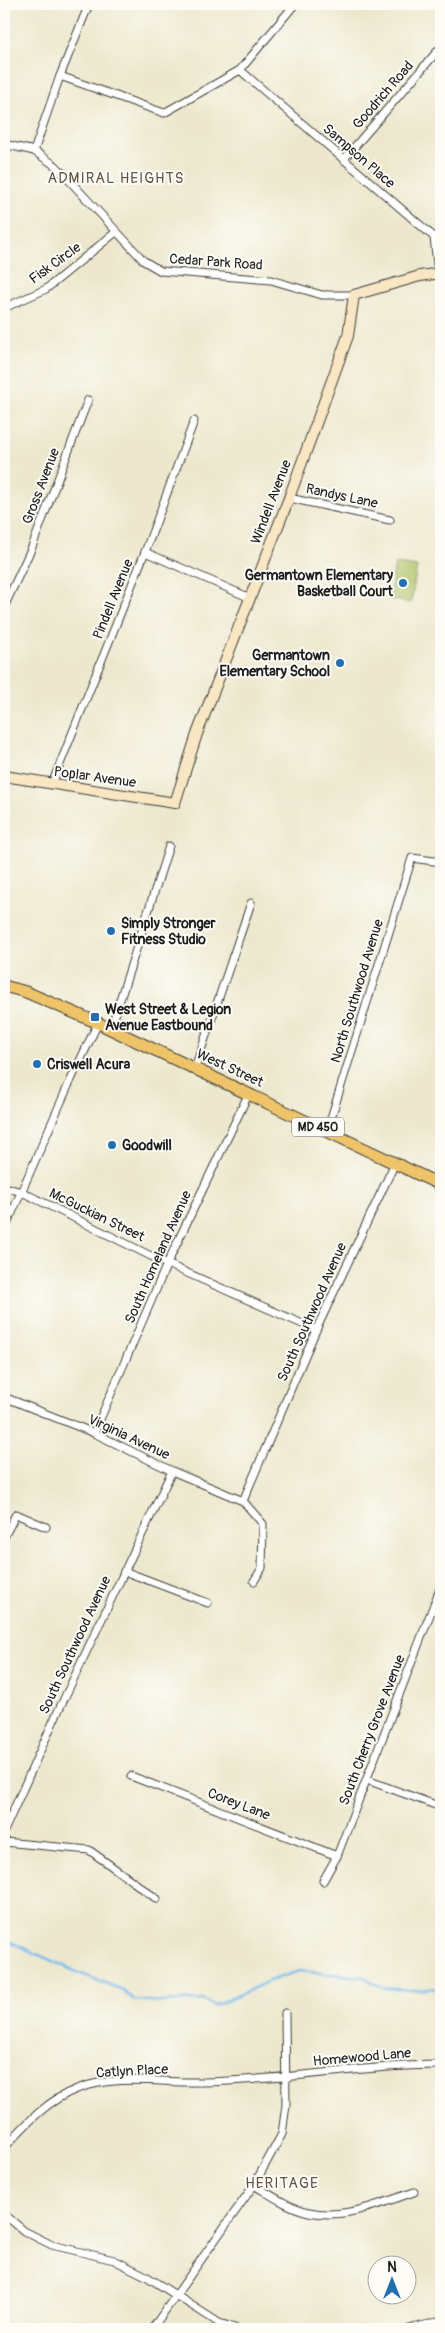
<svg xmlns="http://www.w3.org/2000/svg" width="445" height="2333" viewBox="0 0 445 2333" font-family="Pangolin,sans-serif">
<rect width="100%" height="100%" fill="#fdfcf7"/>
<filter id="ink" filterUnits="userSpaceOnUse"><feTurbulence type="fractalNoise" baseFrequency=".02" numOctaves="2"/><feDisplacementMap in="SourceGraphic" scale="10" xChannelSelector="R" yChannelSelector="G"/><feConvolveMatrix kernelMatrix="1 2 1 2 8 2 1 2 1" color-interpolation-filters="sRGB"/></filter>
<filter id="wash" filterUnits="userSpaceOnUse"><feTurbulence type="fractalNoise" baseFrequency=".0096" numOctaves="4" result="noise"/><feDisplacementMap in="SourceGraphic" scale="20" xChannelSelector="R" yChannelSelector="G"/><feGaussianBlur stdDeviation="1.12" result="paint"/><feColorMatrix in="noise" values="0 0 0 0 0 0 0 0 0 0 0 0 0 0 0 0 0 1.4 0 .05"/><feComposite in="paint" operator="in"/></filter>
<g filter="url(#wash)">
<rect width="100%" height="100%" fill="#ede8cd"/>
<path fill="#b0c366" stroke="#667041" d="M 395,564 L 417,567 L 411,603 L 389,599 Z"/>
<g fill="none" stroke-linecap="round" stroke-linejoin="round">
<path stroke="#77bbed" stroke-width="2.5" d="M 4,1939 L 79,1973 L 123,1990 L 134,2000 L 162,2002 L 202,2000 L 214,2005 L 228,2000 L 269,1981 L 299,1971 L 364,1977 L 383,1988 L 411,1990 L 441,1988"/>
</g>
</g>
<g filter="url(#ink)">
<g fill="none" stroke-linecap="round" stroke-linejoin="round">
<g stroke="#3b3b37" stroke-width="9">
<g id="street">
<path d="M 240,70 L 434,237 L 438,273"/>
<path d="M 60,76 L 164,113 L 240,70 L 295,4"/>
<path d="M 4,144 L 34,151 L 56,166 L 144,261 L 161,271 L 271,280 L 322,295 L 354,295"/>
<path d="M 34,151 L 60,76 L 89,4"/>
<path d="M 344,159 L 441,47"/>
<path d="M 4,308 L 46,289 L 116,232"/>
<path d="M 289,498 L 390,520"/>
<path d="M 145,552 L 248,597"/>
<path d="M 4,607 L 32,547 L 88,400"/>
<path d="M 52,784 L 145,552 L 194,421"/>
<path d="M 111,1028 L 169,846"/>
<path d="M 195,1068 L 251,903"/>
<path d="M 327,1131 L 412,858 L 441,862"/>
<path d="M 4,1187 L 22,1192 L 167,1264 L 316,1330"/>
<path d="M 4,1231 L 68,1086 L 98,1023"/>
<path d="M 4,1397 L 94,1433 L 172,1471 L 243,1501 L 263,1524 L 262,1568 L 254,1581"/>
<path d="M 94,1433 L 167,1264 L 249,1093"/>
<path d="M 243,1501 L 316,1330 L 395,1163"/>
<path d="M 4,1537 L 16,1514 L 46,1527"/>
<path d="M 124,1571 L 208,1603"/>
<path d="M 131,1776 L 337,1856"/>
<path d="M 367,1780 L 441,1807"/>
<path d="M 4,1831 L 54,1720 L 172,1471"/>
<path d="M 4,1842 L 89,1850 L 157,1899"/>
<path d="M 323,1881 L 337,1856 L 441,1586"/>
<path d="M 4,2148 C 25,2125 47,2100 77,2089 C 116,2074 162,2083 202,2082 C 282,2081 361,2065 441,2065"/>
<path d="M 254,2185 C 271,2195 289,2208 309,2212 C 344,2220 382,2203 414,2192"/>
<path d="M 4,2214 L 24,2231 L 52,2245 L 114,2260 L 146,2276 L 219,2323 L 238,2329"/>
<path d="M 152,2329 L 254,2185 L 282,2134 L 286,2105 L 285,2013"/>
<path d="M 409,2329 L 441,2321"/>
</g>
</g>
<g stroke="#3b3b37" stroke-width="12">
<path id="secondary" d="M 4,776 L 175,803 L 197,734 L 289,498 L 348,336 L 354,295 L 420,276 L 441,273"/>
</g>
<g stroke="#3b3b37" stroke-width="13">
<path id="primary" d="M 4,986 L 26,992 L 98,1023 L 441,1185"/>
</g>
<use href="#street" stroke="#fff" stroke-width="7"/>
<use href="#secondary" stroke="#f9e7c3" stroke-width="10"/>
<use href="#primary" stroke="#efc469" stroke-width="11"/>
</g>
</g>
<g fill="#1f6fb2" stroke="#fdfcf7" stroke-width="2">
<circle cx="403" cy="583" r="5"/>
<circle cx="340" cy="663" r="5"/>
<circle cx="111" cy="931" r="5"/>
<rect x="90" y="1012" width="10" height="10" rx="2.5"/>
<circle cx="37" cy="1064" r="5"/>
<circle cx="112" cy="1145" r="5"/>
</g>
<g text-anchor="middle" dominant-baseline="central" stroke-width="4" stroke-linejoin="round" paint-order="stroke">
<rect fill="#fdfcf7" stroke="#605f5e" stroke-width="1" x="292" y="1117.5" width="52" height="19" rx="4"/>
<g font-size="12" font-weight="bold" fill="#1c1c1c">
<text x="318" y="1127">MD 450</text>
</g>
<g font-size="14" fill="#1c1c1c" stroke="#fdfcf7">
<text transform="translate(383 95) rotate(-49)">Goodrich Road</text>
<text transform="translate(359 156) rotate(41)">Sampson Place</text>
<text transform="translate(216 262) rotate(4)">Cedar Park Road</text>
<text transform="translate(55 263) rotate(-36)">Fisk Circle</text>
<text transform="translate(41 486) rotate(-69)">Gross Avenue</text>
<text transform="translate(342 496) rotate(12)">Randys Lane</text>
<text transform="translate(271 502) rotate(-69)">Windell Avenue</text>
<text transform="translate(113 599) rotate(-68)">Pindell Avenue</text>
<text transform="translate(95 777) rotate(8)">Poplar Avenue</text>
<text transform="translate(357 991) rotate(-73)">North Southwood Avenue</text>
<text transform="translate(230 1068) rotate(25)">West Street</text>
<text transform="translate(97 1215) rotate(26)">McGuckian Street</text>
<text transform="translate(158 1257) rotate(-66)">South Homeland Avenue</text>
<text transform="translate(312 1312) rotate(-66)">South Southwood Avenue</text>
<text transform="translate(129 1437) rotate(25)">Virginia Avenue</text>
<text transform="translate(75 1645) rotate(-65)">South Southwood Avenue</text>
<text transform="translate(372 1730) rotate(-69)">South Cherry Grove Avenue</text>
<text transform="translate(239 1804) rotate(21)">Corey Lane</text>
<text transform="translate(362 2057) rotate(-5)">Homewood Lane</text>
<text transform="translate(132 2071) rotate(-3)">Catlyn Place</text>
</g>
<g font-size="14" font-weight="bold" fill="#1c1c1c" stroke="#fdfcf7" text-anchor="start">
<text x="393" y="575" text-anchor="end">Germantown Elementary<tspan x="393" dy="16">Basketball Court</tspan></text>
<text x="330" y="655" text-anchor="end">Germantown<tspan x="330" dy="16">Elementary School</tspan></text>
<text x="121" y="923">Simply Stronger<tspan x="121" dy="16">Fitness Studio</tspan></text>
<text x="105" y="1009">West Street &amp; Legion<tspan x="105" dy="16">Avenue Eastbound</tspan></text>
<text x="47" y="1064">Criswell Acura</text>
<text x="122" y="1145">Goodwill</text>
</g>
<g font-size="15" letter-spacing="1" fill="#605145" stroke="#fdfcf7">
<text x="116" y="178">ADMIRAL HEIGHTS</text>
<text x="282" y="2183">HERITAGE</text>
</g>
</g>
<rect width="445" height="2333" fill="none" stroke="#fdfcf7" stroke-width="20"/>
<g transform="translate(392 2280)"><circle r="24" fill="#fdfcf7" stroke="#a3a29f"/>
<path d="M0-4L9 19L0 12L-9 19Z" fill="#1f6fb2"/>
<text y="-8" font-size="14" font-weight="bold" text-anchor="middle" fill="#1c1c1c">N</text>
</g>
</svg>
